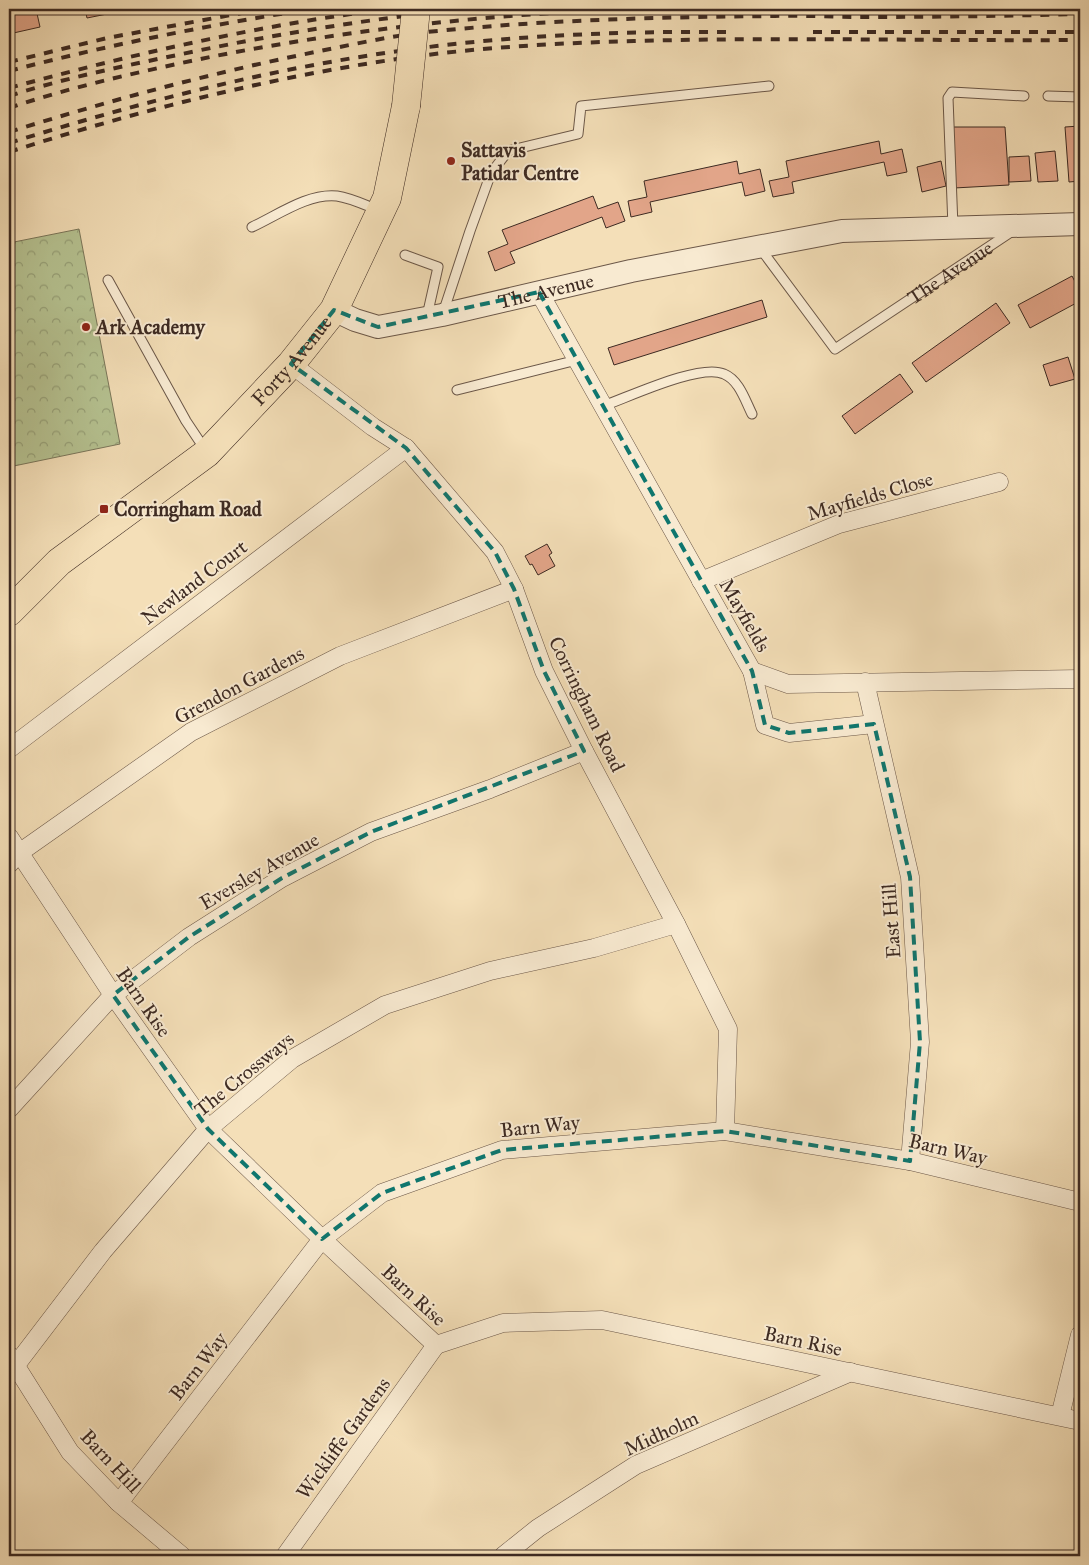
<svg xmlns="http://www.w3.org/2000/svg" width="1089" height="1565" viewBox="0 0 1089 1565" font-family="'IM FELL Great Primer',serif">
<defs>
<pattern id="park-crowns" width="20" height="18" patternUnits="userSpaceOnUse" patternTransform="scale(1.25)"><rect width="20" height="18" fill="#b6c392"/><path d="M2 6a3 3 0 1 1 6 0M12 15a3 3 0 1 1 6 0" fill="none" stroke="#959f77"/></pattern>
</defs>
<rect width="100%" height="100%" fill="#f4dfb8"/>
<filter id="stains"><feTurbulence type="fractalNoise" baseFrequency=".004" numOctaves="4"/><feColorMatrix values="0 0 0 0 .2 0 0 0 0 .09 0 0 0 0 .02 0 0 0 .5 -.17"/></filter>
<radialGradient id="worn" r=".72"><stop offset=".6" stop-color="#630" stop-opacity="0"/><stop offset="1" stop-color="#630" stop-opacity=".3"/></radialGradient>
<path fill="url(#park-crowns)" stroke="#7a765a" d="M 79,229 L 120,444 L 9,467 L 9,243 Z"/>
<g fill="#e2a589" stroke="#3d2a22">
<path d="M 9,9 L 36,9 L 40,27 L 9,34 Z"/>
<path d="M 85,9 L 132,9 L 87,18 Z"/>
<path d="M 1080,126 L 1080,181 L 1069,182 L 1065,127 Z"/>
<path d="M 952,127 L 1005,127 L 1009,185 L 954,188 Z"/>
<path d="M 879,141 L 881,154 L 902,149 L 907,172 L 887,176 L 884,162 L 792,182 L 794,193 L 773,197 L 769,181 L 789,177 L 786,161 Z"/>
<path d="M 1055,151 L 1058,181 L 1038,182 L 1035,153 Z"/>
<path d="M 1029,156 L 1031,181 L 1009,182 L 1009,157 Z"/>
<path d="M 737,161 L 739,174 L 760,169 L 765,191 L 745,196 L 742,182 L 650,202 L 652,212 L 631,217 L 628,201 L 647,197 L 644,181 Z"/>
<path d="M 941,161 L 946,186 L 922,192 L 917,167 Z"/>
<path d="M 593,196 L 598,209 L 618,202 L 625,221 L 606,228 L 602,217 L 510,252 L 515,263 L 495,271 L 488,252 L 508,244 L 502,230 Z"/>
<path d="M 1072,276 L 1080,291 L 1080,301 L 1030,328 L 1018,305 Z"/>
<path d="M 762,300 L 767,317 L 614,365 L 608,348 Z"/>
<path d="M 996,303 L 1010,323 L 926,382 L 912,363 Z"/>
<path d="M 1068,357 L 1075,379 L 1050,386 L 1043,365 Z"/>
<path d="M 900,374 L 913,392 L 855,434 L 842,416 Z"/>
<path d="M 547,544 L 552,553 L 549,555 L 555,566 L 538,575 L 532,564 L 530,565 L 525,556 Z"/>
</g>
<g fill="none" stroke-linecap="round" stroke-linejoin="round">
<g stroke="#6b5748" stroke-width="11">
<g id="service">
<path d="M 1048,96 L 1080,97"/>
<path d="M 252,227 C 278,215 308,193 337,196 C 351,198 365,205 378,210"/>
<path d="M 953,227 L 948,98 L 952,92 L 1024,96"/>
<path id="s1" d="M 760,248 L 835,349 L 1011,232"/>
<path d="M 405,255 L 438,267 L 427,316"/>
<path d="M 108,280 L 186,421 L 206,451"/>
<path d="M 443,313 L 470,231 L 491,173 L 508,151 L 578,134 L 581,106 L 769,86"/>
<path d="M 457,390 L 577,360"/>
<path d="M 603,406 C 629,397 700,363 724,374 C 739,380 745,400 752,414"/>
</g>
</g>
<g stroke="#6b5748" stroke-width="19">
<g id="minor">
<path d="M 539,292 L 752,671 L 788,684 L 1080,679"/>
<path d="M 291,364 L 373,427 L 406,448 L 495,552 L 514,589 L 544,671 L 584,751 L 676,924 L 728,1029 L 725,1131"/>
<path d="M 701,581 L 839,524 L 999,482"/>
<path d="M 752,671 L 765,725 L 789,733 L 874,724"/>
<path d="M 865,682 L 910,877 L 920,1042 L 910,1161"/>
<path d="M 9,749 L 406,448"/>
<path d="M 9,837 L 113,995 L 208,1129 L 322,1239 L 436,1345"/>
<path d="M 9,864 L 19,853 L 191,732 L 340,656 L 514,589"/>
<path d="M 9,1109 L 113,995 L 189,937 L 282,878 L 371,832 L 490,789 L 584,751"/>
<path d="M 436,1345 L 503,1323 L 602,1320 L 1080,1421"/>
<path d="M 9,1355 L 70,1452 L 118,1502 L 182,1556"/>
<path d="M 16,1365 L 103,1251 L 208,1129 L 292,1059 L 385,1005 L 490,971 L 594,948 L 676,924"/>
<path d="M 1060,1416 L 1080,1335"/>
<path d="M 118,1502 L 125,1495 L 322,1239 L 382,1193 L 502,1150 L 725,1131 L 910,1161 L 1080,1202"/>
<path d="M 285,1556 L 436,1345"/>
<path d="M 503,1556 L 538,1528 L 636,1465 L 851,1372"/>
</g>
</g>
<g stroke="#6b5748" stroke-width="24">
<g id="tertiary">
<path id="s2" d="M 334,310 L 355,320 L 378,327 L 442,315 L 631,271 L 842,231 L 1080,224"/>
</g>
</g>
<g stroke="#3d2a22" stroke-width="29">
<g id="primary">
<path id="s3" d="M 9,612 L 59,562 L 207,453 L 291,364 L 334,310 L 387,198 L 406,106"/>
</g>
</g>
<use href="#service" stroke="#f8ead1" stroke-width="9"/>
<use href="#minor" stroke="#f8ead1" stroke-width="18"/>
<use href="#tertiary" stroke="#f8ead1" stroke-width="22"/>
<use href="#primary" stroke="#f4dfb8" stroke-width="28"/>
<g stroke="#3d2a22" stroke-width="4" stroke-dasharray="9 9" stroke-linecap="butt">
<path d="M 813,32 L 1080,32"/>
<path d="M 9,62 L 107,38 L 263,9"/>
<path d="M 9,71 C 108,45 209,25 311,9"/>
<path d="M 9,88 C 133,54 260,25 388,9"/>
<path d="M 9,96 C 65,78 124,66 182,54 C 276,34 369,19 464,9"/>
<path d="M 9,108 C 74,86 143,71 210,57 C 353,29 497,13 642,9"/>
<path d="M 9,132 C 111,100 215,72 320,51 C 355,44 391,36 427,32 C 542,20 659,17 775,16 C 802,15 830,17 857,17 C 931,17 1006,16 1080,14"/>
<path d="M 9,143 C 128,106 249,74 372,55 C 491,36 611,31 730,32"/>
<path d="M 9,152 C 140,110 275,76 411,57 C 485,47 560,43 634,41 C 783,37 931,41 1080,40"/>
</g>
<g stroke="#3d2a22" stroke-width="29" stroke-linecap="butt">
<path id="primary-bridge" d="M 406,106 L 416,9"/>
</g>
<use href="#primary-bridge" stroke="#f4dfb8" stroke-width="28"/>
</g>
<path fill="none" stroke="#0f766e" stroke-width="4" stroke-dasharray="10 6" stroke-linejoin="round" d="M 539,292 L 752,671 L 765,725 L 789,733 L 874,724 L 910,877 L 920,1042 L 910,1161 L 725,1131 L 502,1150 L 382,1193 L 322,1239 L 208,1129 L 113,995 L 189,937 L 282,878 L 371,832 L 584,751 L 544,671 L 514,589 L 495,552 L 406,448 L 291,364 L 334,310 L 378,327 Z"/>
<g fill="#8f2418" stroke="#f8ead1" stroke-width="2">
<circle cx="451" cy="161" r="5"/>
<circle cx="86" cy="327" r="5"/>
<rect x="99" y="504" width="10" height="10" rx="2.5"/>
</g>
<g text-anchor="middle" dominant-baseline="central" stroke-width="4" stroke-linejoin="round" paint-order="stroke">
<g font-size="20" font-weight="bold" fill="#3d2a22" stroke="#f8ead1" text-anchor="start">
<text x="461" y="150">Sattavis<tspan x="461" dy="23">Patidar Centre</tspan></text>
<text x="96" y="327">Ark Academy</text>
<text x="114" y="509">Corringham Road</text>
</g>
<g font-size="20" fill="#3d2a22" stroke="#f8ead1">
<text stroke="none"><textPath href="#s1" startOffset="264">The Avenue</textPath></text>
<text stroke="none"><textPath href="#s2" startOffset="219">The Avenue</textPath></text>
<text stroke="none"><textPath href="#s3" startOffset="380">Forty Avenue</textPath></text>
<text transform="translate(870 496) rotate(-16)">Mayfields Close</text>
<text transform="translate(194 582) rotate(-37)">Newland Court</text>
<text transform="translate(745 615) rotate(60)">Mayfields</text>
<text transform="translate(239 685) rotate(-28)">Grendon Gardens</text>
<text transform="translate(587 704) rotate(64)">Corringham Road</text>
<text transform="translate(259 871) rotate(-30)">Eversley Avenue</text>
<text transform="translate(891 921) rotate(-94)">East Hill</text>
<text transform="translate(144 1002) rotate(55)">Barn Rise</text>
<text transform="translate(244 1074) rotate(-39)">The Crossways</text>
<text transform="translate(540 1126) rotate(-6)">Barn Way</text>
<text transform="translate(948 1149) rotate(13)">Barn Way</text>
<text transform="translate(414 1295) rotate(43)">Barn Rise</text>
<text transform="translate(803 1341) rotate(12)">Barn Rise</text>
<text transform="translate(198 1366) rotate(-52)">Barn Way</text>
<text transform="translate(661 1433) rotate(-25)">Midholm</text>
<text transform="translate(343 1438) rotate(-54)">Wickliffe Gardens</text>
<text transform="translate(111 1461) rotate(47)">Barn Hill</text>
</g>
</g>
<rect width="1089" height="1565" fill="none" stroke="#f4dfb8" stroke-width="30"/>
<rect x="10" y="10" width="1069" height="1545" fill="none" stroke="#3d2a22" stroke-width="2.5"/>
<rect x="15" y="15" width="1059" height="1535" fill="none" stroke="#3d2a22"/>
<rect width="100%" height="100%" filter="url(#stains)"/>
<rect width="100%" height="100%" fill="url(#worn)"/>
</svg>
